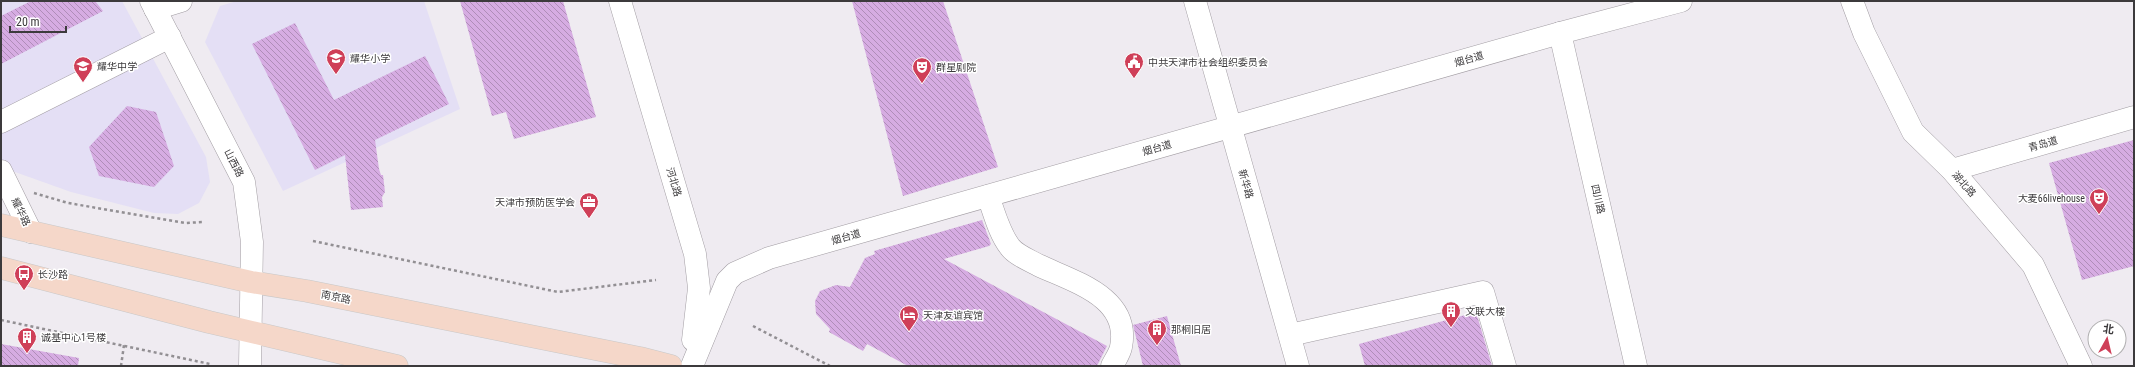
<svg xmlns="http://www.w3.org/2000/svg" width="2135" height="367" viewBox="0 0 2135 367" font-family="'Roboto Condensed','Noto Sans SC',sans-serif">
<defs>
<pattern id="building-back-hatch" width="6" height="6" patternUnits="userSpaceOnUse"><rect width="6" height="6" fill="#d6ace2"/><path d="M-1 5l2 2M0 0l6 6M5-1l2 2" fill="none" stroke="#af8db8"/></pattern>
</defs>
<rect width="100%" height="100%" fill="#efebf1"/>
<g fill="#e4dff5">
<path d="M 1,1 L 122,1 L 206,157 L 210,182 L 199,203 L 178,214 L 154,213 L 71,192 L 1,167 Z"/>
<path d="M 237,1 L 424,1 L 460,109 L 283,191 L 205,42 L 220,6 Z"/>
</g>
<g fill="url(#building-back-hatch)">
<path d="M 31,1 L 95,1 L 103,11 L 1,64 L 1,16 Z"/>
<path d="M 460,1 L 563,1 L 596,117 L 514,139 L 506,112 L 492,116 Z"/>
<path d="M 852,1 L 943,1 L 998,167 L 903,196 Z"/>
<path d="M 295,23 L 334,100 L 425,56 L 449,104 L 375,140 L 379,169 L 381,175 L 383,175 L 385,192 L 382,197 L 383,207 L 351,210 L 345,155 L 315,170 L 252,44 Z"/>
<path d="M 127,106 L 156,112 L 174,166 L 154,187 L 99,176 L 89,147 Z"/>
<path d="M 2134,140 L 2134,266 L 2082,280 L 2049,163 Z"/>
<path d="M 982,220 L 991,244 L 989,246 L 944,259 L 1107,346 L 1097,366 L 908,366 L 867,344 L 863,351 L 829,332 L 830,329 L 816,314 L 815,301 L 820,291 L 836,285 L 850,287 L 865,258 L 875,254 L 874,251 Z"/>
<path d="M 1476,312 L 1492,366 L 1365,366 L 1359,344 Z"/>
<path d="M 1167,316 L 1181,366 L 1143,366 L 1133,325 Z"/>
<path d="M 1,344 L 79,358 L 78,366 L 1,366 Z"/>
</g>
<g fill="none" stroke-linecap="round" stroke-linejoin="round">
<g stroke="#a29da3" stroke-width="23">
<g id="minor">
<path d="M 151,1 L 244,182 L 252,242 L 250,366"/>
<path d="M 620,1 L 695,254 L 699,288 L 693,340"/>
<path d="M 1195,1 L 1298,366"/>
<path d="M 1852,1 L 1864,33 L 1913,132 L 1952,170 L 2033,265 L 2081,366"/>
<path d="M 155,9 L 181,1"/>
<path d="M 1560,33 L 1636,366"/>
<path d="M 1,122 L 170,37"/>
<path d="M 1952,170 L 2134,117"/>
<path d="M 1,171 L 31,232"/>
<path d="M 988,196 C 994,212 999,233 1010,247 C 1016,255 1029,260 1038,265 C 1074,282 1131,297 1121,347 C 1120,353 1115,360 1112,366"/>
<path d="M 1290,335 L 1483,292 L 1505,366"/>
<path d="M 692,366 L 727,281 L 735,273 L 769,258 L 1560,33 L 1681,1"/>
</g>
</g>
<g stroke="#c8c8c8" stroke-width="23">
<g id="major">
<path d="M 1,225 L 251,282 L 307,291 L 640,358 L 671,366"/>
<path d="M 1,268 L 209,322 L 397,366"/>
</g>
</g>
<g stroke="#928f93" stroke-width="2.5" stroke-dasharray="3 3" stroke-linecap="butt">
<path d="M 34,193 L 68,203 L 185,223 L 203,222"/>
<path d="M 313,241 L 558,292 L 656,280"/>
<path d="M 1,320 L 210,364"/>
<path d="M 753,326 L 830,366"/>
<path d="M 121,366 L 124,345"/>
</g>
<use href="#minor" stroke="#fff" stroke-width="22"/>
<use href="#major" stroke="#f5d7c9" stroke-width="22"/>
</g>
<defs>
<g id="school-pin" transform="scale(1)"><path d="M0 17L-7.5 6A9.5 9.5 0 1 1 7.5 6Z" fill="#cf3f58" stroke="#fff"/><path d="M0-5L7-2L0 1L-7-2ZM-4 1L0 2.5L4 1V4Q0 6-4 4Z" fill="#fff"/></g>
<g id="civic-pin" transform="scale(1)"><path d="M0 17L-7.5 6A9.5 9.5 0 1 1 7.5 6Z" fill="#cf3f58" stroke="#fff"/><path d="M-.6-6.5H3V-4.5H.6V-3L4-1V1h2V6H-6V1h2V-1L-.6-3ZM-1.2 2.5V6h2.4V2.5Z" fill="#fff"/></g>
<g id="theatre-pin" transform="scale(1)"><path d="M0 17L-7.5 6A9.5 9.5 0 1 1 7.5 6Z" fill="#cf3f58" stroke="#fff"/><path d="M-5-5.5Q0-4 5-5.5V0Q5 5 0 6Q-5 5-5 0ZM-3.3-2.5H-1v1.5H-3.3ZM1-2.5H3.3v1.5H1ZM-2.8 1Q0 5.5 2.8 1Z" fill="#fff"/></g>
<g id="office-pin" transform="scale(1)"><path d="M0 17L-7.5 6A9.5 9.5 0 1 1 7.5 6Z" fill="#cf3f58" stroke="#fff"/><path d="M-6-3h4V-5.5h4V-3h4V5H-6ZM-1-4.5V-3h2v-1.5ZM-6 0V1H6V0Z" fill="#fff"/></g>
<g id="bus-pin" transform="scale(1)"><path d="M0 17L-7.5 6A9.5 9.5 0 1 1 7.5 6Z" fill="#cf3f58" stroke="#fff"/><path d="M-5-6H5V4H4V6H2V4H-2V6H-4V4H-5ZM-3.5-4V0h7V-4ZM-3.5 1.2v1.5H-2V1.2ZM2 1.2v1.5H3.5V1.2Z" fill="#fff"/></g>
<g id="building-pin" transform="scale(1)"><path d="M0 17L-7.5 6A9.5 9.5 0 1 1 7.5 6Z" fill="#cf3f58" stroke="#fff"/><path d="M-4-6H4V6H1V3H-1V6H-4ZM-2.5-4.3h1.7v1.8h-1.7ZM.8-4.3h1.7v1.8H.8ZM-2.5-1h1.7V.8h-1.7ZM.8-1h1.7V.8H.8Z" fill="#fff"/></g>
<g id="hotel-pin" transform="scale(1)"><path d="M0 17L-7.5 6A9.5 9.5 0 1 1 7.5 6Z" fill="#cf3f58" stroke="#fff"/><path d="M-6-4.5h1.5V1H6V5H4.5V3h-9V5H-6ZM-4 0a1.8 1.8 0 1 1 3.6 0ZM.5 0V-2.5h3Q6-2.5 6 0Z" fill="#fff"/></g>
</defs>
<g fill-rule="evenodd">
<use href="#school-pin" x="336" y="58"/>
<use href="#civic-pin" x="1134" y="62"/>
<use href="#school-pin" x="83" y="66"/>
<use href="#theatre-pin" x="922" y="67"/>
<use href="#theatre-pin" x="2099" y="198"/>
<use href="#office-pin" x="589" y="202"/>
<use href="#bus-pin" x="24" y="274"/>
<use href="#building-pin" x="1451" y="311"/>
<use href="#hotel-pin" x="909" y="315"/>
<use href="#building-pin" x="1157" y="329"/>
<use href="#building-pin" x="27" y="337"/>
</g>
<g text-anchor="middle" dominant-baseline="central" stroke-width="3" stroke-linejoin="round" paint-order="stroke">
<g font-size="10" fill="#3c3a3c" stroke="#fff" text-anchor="start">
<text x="350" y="58">耀华小学</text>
<text x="1148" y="62">中共天津市社会组织委员会</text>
<text x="97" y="66">耀华中学</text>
<text x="936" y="67">群星剧院</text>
<text x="2085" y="198" text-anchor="end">大麦66livehouse</text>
<text x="575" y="202" text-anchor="end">天津市预防医学会</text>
<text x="38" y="274">长沙路</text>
<text x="1465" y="311">文联大楼</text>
<text x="923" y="315">天津友谊宾馆</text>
<text x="1171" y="329">那桐旧居</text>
<text x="41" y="337">诚基中心1号楼</text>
</g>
<g font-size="10" fill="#3c3a3c" stroke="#fff">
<text transform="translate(1469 59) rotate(-16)">烟台道</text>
<text transform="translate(2043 144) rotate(-16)">青岛道</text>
<text transform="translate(1157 148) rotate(-16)">烟台道</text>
<text transform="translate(234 163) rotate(63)">山西路</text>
<text transform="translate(674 182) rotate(73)">河北路</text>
<text transform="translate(1246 184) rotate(74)">新华路</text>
<text transform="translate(1964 184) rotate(49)">湖北路</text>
<text transform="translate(1598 199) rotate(77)">四川路</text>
<text transform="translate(21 212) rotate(64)">耀华路</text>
<text transform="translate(846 237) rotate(-16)">烟台道</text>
<text transform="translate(336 297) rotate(11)">南京路</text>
</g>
</g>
<rect width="2135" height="367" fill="none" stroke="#3c3a3c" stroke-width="4"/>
<g transform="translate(2107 339) rotate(8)"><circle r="19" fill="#ffffff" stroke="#b1b0b1"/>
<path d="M0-3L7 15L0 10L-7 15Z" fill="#cf3f58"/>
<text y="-6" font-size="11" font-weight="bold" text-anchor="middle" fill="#3c3a3c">北</text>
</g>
<path d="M10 26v6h56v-6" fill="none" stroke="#3c3a3c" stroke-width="2"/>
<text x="16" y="26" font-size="12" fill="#3c3a3c" stroke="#ffffff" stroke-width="3" paint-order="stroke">20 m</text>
</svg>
